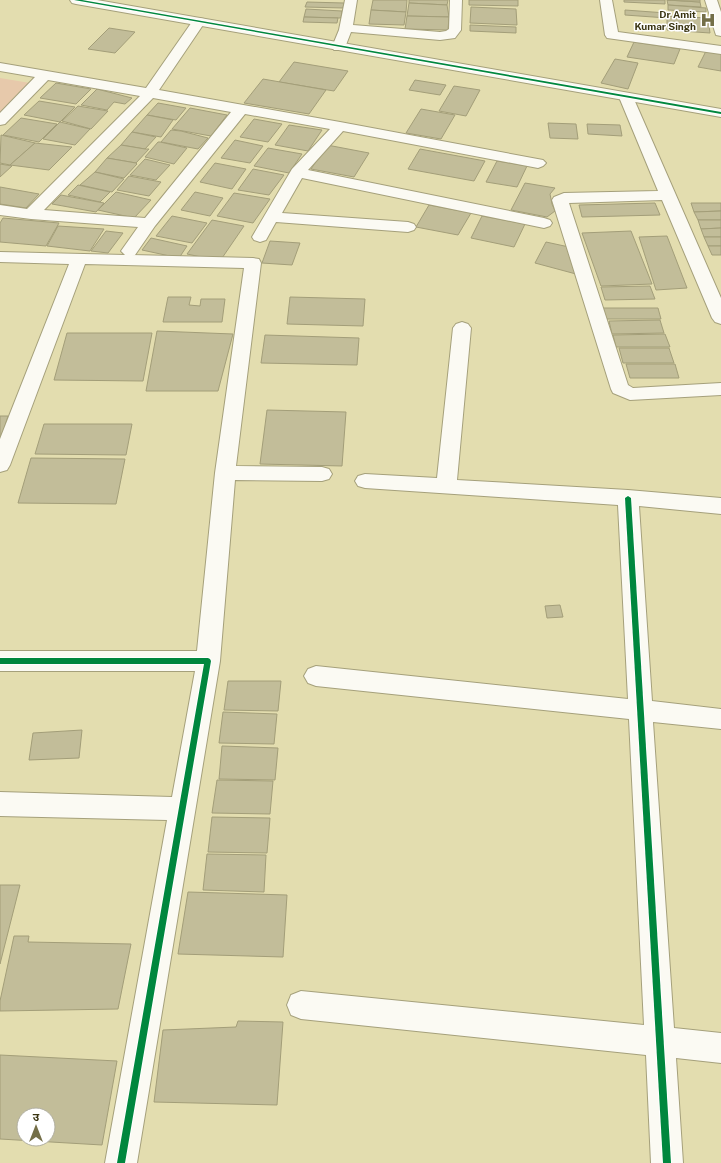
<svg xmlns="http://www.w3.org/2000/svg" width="721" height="1163" viewBox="0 0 721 1163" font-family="'Public Sans','Noto Sans Devanagari',sans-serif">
<rect width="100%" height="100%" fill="#e3ddaf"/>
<path fill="#e7c9ab" d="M 0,78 L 36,84 L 0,119 Z"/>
<g fill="#c2bd99" stroke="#a39e79" fill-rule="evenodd">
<path d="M 373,0 L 407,0 L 406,12 L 371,10 Z"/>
<path d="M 409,0 L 448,0 L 447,5 L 409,3 Z"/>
<path d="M 469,0 L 518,0 L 518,6 L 469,5 Z"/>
<path d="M 624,0 L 665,0 L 665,4 L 624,2 Z"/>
<path d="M 667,0 L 700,2 L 701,7 L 668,5 Z"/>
<path d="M 667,0 L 700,0 L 700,2 Z"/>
<path d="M 307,2 L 344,3 L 343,8 L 305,7 Z"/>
<path d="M 409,3 L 447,5 L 449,17 L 407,16 Z"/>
<path d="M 668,5 L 706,8 L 706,12 L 668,10 Z"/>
<path d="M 471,7 L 516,9 L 517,25 L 470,23 Z"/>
<path d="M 306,9 L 342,11 L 341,18 L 304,17 Z"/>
<path d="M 371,10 L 406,12 L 404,25 L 369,24 Z"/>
<path d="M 625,10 L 666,13 L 667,18 L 625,15 Z"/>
<path d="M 407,16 L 449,17 L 448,30 L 405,29 Z"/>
<path d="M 667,16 L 708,18 L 710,33 L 667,30 Z"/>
<path d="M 304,17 L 338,18 L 337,23 L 303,22 Z"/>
<path d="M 470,25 L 516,27 L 516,33 L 470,31 Z"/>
<path d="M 109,28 L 135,32 L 115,53 L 88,49 Z"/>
<path d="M 634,42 L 680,49 L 674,64 L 627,57 Z"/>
<path d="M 706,51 L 721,53 L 721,71 L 698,67 Z"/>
<path d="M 615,59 L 638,63 L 628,89 L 601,83 Z"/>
<path d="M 294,62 L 348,71 L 334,91 L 279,82 Z"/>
<path d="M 263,79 L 326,90 L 309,114 L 244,103 Z"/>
<path d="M 415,80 L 446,85 L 440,95 L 409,90 Z"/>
<path d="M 56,83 L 91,89 L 76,104 L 40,98 Z"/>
<path d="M 454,86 L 480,90 L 466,116 L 439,111 Z"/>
<path d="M 97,89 L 132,98 L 125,104 L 114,102 L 107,110 L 81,105 Z"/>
<path d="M 39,101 L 75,107 L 60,122 L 24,115 Z"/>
<path d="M 158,103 L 186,108 L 176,120 L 147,115 Z"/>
<path d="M 78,106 L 108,111 L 91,129 L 62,121 Z"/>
<path d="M 190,108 L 227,115 L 211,136 L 172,129 Z"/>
<path d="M 421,109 L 455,115 L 441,139 L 406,133 Z"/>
<path d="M 147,115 L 173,120 L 161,137 L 132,132 Z"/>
<path d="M 21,118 L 57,124 L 39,142 L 3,135 Z"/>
<path d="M 254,119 L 282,124 L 268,142 L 240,137 Z"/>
<path d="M 60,122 L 90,129 L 75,145 L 43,139 Z"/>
<path d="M 548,123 L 576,124 L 578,139 L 550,138 Z"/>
<path d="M 587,124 L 620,125 L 622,136 L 588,134 Z"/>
<path d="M 289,125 L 322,130 L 308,151 L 275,145 Z"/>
<path d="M 171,130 L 181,131 L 208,138 L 198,149 L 161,142 Z"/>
<path d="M 132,132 L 156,137 L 145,149 L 121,145 Z"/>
<path d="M 1,135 L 31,142 L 35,143 L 10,165 L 0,163 Z"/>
<path d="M 235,140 L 263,146 L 250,163 L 221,158 Z"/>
<path d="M 158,142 L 160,142 L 187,148 L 174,164 L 145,157 Z"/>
<path d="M 35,143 L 72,147 L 49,170 L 10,165 Z"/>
<path d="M 121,145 L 145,149 L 149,149 L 136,163 L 107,158 Z"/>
<path d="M 327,145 L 369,153 L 354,177 L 311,169 Z"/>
<path d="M 268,148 L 302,154 L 289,173 L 254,166 Z"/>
<path d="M 420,149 L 485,161 L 474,181 L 408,169 Z"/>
<path d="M 107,158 L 136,163 L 137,164 L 124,178 L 95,172 Z"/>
<path d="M 145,159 L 170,165 L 156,180 L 130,175 Z"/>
<path d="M 497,161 L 527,166 L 517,187 L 486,182 Z"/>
<path d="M 215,163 L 246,169 L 232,189 L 200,182 Z"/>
<path d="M 0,164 L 12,166 L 0,177 Z"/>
<path d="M 253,169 L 284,175 L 269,195 L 238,190 Z"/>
<path d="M 95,172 L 124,179 L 112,192 L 80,185 Z"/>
<path d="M 129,176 L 161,182 L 149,196 L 117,190 Z"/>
<path d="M 525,183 L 555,188 L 550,194 L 552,204 L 555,211 L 547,217 L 511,210 Z"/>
<path d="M 78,185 L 110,192 L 100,202 L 68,195 Z"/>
<path d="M 0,187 L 39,194 L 26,208 L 0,204 Z"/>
<path d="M 116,192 L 151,200 L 134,218 L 98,210 Z"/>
<path d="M 195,192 L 223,198 L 210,216 L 181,210 Z"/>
<path d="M 234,193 L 270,199 L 253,223 L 217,216 Z"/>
<path d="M 61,195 L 104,203 L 96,212 L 52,204 Z"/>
<path d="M 655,203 L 660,215 L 582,217 L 579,205 Z"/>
<path d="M 691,203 L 721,203 L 721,211 L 694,212 Z"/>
<path d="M 429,205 L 471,213 L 458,235 L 416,227 Z"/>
<path d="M 721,211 L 721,220 L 698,220 L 694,212 Z"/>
<path d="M 172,216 L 207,223 L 192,243 L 156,236 Z"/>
<path d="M 482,216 L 525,224 L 514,247 L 471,238 Z"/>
<path d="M 3,218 L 59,223 L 46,246 L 0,242 L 0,223 Z"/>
<path d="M 212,220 L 244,226 L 220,261 L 187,254 Z"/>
<path d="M 698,220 L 721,220 L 721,228 L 701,229 Z"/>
<path d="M 58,226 L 104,229 L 90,251 L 47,246 Z"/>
<path d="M 721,228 L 721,237 L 704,237 L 701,229 Z"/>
<path d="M 106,231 L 123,233 L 108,253 L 91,251 Z"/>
<path d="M 631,231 L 652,284 L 601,286 L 582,233 Z"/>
<path d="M 667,236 L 687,288 L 656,290 L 639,237 Z"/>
<path d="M 704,237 L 721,237 L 721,246 L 708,246 Z"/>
<path d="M 151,238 L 187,246 L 179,258 L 142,250 Z"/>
<path d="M 270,241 L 300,243 L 292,265 L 262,263 Z"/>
<path d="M 546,242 L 569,247 L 576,274 L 535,263 Z"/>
<path d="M 708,246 L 721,246 L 721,255 L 712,255 Z"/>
<path d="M 650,286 L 655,299 L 605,300 L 601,287 Z"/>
<path d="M 168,297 L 191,297 L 189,305 L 200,306 L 201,299 L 225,299 L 222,322 L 163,322 Z"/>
<path d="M 290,297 L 365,299 L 363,326 L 287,324 Z"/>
<path d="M 603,308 L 658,308 L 661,319 L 606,319 Z"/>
<path d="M 660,320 L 664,333 L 612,334 L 609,321 Z"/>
<path d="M 157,331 L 233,334 L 218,391 L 146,391 Z"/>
<path d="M 67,333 L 152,333 L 143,381 L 54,380 Z"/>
<path d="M 665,334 L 670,347 L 616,347 L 613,335 Z"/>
<path d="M 265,335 L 359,338 L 357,365 L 261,363 Z"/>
<path d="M 619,348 L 669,348 L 674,363 L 623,363 Z"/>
<path d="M 626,364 L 675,364 L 679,378 L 630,378 Z"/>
<path d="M 267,410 L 346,412 L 342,466 L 260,464 Z"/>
<path d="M 0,416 L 8,416 L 0,443 Z"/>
<path d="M 44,424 L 132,424 L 126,455 L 35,454 Z"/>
<path d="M 31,458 L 125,459 L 116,504 L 18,503 Z"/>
<path d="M 560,605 L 563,617 L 547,618 L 545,606 Z"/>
<path d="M 228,681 L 281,681 L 278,711 L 224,710 Z"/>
<path d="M 223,712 L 277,714 L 274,744 L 219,743 Z"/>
<path d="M 82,730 L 79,758 L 29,760 L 33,733 Z"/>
<path d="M 222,746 L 278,748 L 275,780 L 219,779 Z"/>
<path d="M 217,780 L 273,781 L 270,814 L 212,813 Z"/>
<path d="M 212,817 L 270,818 L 267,853 L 208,852 Z"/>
<path d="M 207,854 L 266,855 L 264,892 L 203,890 Z"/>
<path d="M 0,885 L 20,885 L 0,964 Z"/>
<path d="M 188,892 L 287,895 L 283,957 L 178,954 Z"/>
<path d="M 14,936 L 29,936 L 28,942 L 131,944 L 118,1009 L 0,1011 L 0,1001 Z"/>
<path d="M 238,1021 L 283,1022 L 277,1105 L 154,1102 L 163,1030 L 236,1027 Z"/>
<path d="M 0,1055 L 117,1061 L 102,1145 L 0,1139 ZM 24,1115 L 48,1115 L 48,1139 L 24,1139 Z"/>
</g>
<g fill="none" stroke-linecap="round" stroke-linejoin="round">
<g stroke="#a5a07b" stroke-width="2">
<g id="street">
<path d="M 345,0 L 357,0 L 353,25 L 440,32 L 446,31 L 449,29 L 450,0 L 462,0 L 461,30 L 455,38 L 440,40 L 351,32 L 344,50 L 334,50 L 332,47 L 339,30 Z"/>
<path d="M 600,0 L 612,0 L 618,32 L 721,46 L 721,54 L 607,38 L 605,35 Z"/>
<path d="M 705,0 L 717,0 L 721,12 L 721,36 L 716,35 L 715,32 Z"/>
<path d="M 199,18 L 204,19 L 205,22 L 159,90 L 340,122 L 543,160 L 546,163 L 543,166 L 538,168 L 343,131 L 308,170 L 544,218 L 550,220 L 552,223 L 550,226 L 544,228 L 302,178 L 282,213 L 408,222 L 414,224 L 416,227 L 414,230 L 408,232 L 276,222 L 266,240 L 260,242 L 254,240 L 252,237 L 292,169 L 330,129 L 245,114 L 155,226 L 135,255 L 132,255 L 253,258 L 259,259 L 261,263 L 236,466 L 322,467 L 329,469 L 332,474 L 329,479 L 322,481 L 235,480 L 220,661 L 137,1163 L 105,1163 L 167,820 L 0,816 L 0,792 L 172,797 L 195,671 L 0,671 L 0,651 L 197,651 L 215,473 L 244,268 L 85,264 L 10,465 L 7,470 L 0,472 L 0,439 L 69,264 L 0,262 L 0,252 L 125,255 L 121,251 L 138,227 L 31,219 L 0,215 L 0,205 L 27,209 L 140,96 L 48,80 L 5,124 L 0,125 L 0,113 L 35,77 L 0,71 L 0,63 L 146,88 L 194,19 ZM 153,98 L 231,112 L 145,218 L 44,210 Z"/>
<path d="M 626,93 L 631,94 L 633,97 L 721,298 L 721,324 L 715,322 L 712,318 L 662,200 L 569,203 L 628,385 L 633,388 L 721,383 L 721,395 L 630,400 L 613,393 L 611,389 L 552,200 L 554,197 L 564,193 L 658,191 L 619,97 L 621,94 Z"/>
<path d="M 462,322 L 468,324 L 471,328 L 457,480 L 628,490 L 721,498 L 721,514 L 639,506 L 652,701 L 721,709 L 721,729 L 653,722 L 674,1028 L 721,1033 L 721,1063 L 676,1058 L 683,1163 L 651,1163 L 646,1055 L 301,1019 L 291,1015 L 287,1005 L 291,995 L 301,991 L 644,1025 L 629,719 L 316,686 L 308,683 L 304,676 L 308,669 L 316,666 L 628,699 L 618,505 L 365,488 L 358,486 L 355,481 L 358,476 L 365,474 L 437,478 L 453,328 L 456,324 Z"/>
</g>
</g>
<g stroke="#a5a07b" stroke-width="2">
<path id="secondary" d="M 70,0 L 97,0 L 721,109 L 721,117 L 76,4 L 72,3 Z"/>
</g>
<use href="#street" fill="#fbfaf3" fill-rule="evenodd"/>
<use href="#secondary" fill="#fbfaf3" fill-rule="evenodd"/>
<g stroke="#fff" stroke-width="2">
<g id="cycleway">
<path d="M 74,0 L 82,0 L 721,112 L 721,114 Z"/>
<path d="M 628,496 L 631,498 L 671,1163 L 663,1163 L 625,498 Z"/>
<path d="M 0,658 L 208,658 L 210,659 L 211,661 L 125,1163 L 117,1163 L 204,664 L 0,664 Z"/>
</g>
</g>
<use href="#cycleway" fill="#00873e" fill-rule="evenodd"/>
</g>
<defs>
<g id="hospital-bare" transform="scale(1.2)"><path d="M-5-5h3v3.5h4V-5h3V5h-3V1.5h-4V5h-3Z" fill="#746f48" stroke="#fff" stroke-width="2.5" paint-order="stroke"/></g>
</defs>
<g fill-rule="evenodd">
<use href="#hospital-bare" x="708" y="20"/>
</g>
<g text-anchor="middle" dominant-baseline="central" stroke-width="3" stroke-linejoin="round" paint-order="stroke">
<g font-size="10" font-weight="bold" fill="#393411" stroke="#fff" text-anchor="end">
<text x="696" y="14">Dr Amit<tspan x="696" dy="12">Kumar Singh</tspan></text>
</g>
</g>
<g transform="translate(36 1127)"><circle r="19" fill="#ffffff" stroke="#b0aea0"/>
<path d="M0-3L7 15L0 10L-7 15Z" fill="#746f48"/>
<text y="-6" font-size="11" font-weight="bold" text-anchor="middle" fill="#393411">उ</text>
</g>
</svg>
